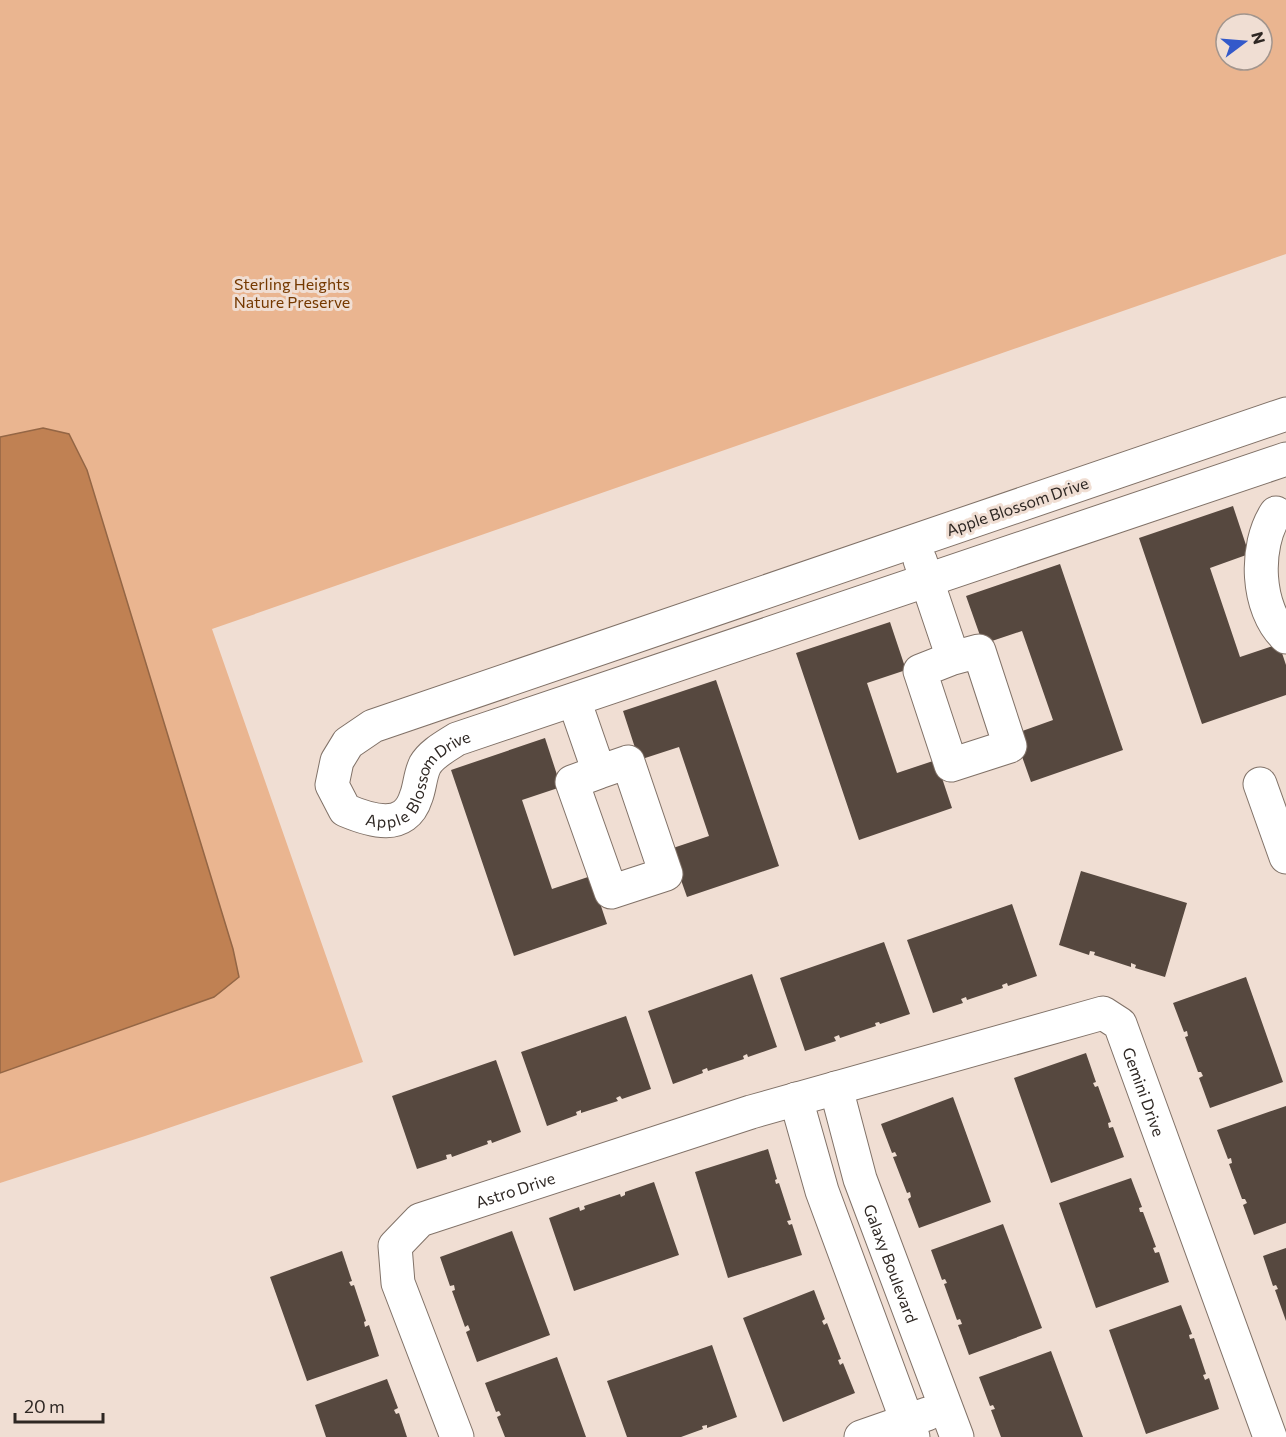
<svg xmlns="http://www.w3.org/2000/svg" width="1286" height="1437" viewBox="0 0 1286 1437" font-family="Commissioner,sans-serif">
<rect width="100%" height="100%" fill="#f0ded3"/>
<path fill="#eab590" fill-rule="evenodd" d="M 0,0 L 1286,0 L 1286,254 L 212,629 L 363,1062 L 145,1136 L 0,1183 ZM 1226,24 L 1262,24 L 1262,60 L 1226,60 Z"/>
<path fill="#c08153" stroke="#946645" stroke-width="1.5" d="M 43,428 L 69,434 L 87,470 L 233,949 L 239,977 L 214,997 L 0,1073 L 0,437 Z"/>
<g fill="#56483f">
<path d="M 1233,506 L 1249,554 L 1210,568 L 1240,657 L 1279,644 L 1286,665 L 1286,695 L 1202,724 L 1139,538 Z"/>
<path d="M 1060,564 L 1123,750 L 1031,782 L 1014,734 L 1053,720 L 1022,631 L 983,644 L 966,596 Z"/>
<path d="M 890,622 L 906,670 L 867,683 L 897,773 L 936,760 L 952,808 L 859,840 L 796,653 Z"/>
<path d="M 716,680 L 779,866 L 687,897 L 670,849 L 709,836 L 679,747 L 639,760 L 623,711 Z"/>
<path d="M 545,738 L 561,787 L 522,800 L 552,889 L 591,876 L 607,924 L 514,956 L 451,770 Z"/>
<path d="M 1081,871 L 1187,903 L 1165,977 L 1135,968 L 1136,965 L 1131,963 L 1131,967 L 1094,955 L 1095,952 L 1090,951 L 1089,955 L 1059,945 Z"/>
<path d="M 1012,904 L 1037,976 L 1008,986 L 1007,983 L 1002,985 L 1003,988 L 967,1000 L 966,997 L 961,999 L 963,1003 L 933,1013 L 907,940 Z"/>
<path d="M 884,942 L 910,1014 L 880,1024 L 879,1022 L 875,1023 L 876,1026 L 840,1038 L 839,1035 L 834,1037 L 836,1041 L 805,1051 L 780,978 Z"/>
<path d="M 752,974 L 777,1047 L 748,1057 L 747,1054 L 743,1056 L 744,1059 L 708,1071 L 707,1068 L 702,1070 L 703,1073 L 673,1084 L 648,1011 Z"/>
<path d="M 1246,977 L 1283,1082 L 1210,1108 L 1199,1078 L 1203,1076 L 1201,1072 L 1198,1072 L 1185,1037 L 1188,1036 L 1187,1031 L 1184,1032 L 1173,1003 Z"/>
<path d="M 626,1016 L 651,1089 L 622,1099 L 620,1096 L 616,1098 L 618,1101 L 581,1113 L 581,1110 L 576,1112 L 577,1115 L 547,1126 L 521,1052 Z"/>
<path d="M 1086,1053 L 1096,1082 L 1093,1083 L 1095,1087 L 1098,1086 L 1111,1122 L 1108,1123 L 1109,1128 L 1113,1127 L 1124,1157 L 1051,1183 L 1014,1078 Z"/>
<path d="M 496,1060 L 521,1132 L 492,1143 L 491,1140 L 487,1141 L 488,1144 L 452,1157 L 451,1154 L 446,1155 L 447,1159 L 417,1169 L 392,1096 Z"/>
<path d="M 953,1097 L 991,1202 L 919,1228 L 908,1199 L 911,1197 L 910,1192 L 907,1193 L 893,1157 L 897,1156 L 895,1152 L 892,1153 L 881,1124 Z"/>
<path d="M 1286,1106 L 1286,1223 L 1254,1235 L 1243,1205 L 1247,1203 L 1245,1199 L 1242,1199 L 1229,1164 L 1232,1163 L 1231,1158 L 1228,1159 L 1217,1130 Z"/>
<path d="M 768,1149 L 777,1179 L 775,1180 L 776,1184 L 779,1183 L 791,1220 L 787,1221 L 789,1225 L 792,1224 L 802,1255 L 728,1278 L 695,1172 Z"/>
<path d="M 1131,1178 L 1142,1207 L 1139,1208 L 1140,1212 L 1143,1212 L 1156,1247 L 1153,1248 L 1155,1253 L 1159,1252 L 1169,1282 L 1096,1308 L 1059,1203 Z"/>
<path d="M 654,1182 L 679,1255 L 574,1291 L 549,1218 L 579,1207 L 580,1211 L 585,1209 L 584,1206 L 620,1194 L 621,1197 L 625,1195 L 625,1192 Z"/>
<path d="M 1003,1224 L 1042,1328 L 969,1355 L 958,1325 L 962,1324 L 960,1319 L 957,1320 L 944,1284 L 947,1283 L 945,1279 L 942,1280 L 931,1250 Z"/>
<path d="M 512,1231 L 550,1335 L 477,1362 L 466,1332 L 470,1330 L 468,1325 L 465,1327 L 452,1291 L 455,1290 L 454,1285 L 450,1286 L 440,1257 Z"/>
<path d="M 1286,1248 L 1286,1321 L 1275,1290 L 1278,1289 L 1276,1285 L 1273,1286 L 1263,1256 Z"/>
<path d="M 342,1251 L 352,1281 L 349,1282 L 351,1286 L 354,1285 L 366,1321 L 364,1322 L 365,1327 L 369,1325 L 379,1356 L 307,1381 L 270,1277 Z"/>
<path d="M 814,1290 L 825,1319 L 822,1321 L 824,1325 L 827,1323 L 841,1359 L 838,1360 L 840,1365 L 843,1363 L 855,1393 L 783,1422 L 743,1318 Z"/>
<path d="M 1181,1305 L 1192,1334 L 1189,1335 L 1190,1339 L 1194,1338 L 1206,1374 L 1203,1375 L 1205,1380 L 1209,1378 L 1219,1409 L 1146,1434 L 1109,1330 Z"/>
<path d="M 712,1345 L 737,1417 L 707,1428 L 707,1425 L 702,1426 L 703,1429 L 681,1437 L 627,1437 L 607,1381 Z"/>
<path d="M 1051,1351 L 1083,1437 L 1001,1437 L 991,1410 L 995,1409 L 993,1405 L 990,1406 L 979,1377 Z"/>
<path d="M 557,1357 L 586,1437 L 505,1437 L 497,1417 L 501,1415 L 499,1411 L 496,1412 L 485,1383 Z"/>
<path d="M 387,1379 L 398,1408 L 394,1410 L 396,1414 L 399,1413 L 407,1437 L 326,1437 L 315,1405 Z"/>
</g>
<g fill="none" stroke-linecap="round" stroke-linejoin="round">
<g stroke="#817268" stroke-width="35">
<g id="minor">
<path id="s1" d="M 1286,414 L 373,726 L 348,743 L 337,761 L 332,785 L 345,810 C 371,821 405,832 416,797 C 420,787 420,775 425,765 C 431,754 446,746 457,739 L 1286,459"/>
<path d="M 1276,513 C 1254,546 1256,609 1286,637"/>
<path d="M 920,560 L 953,658 L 920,671 L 951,765 L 1010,746 L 979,651 L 953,658"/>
<path d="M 574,700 L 599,772 L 572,782 L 611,892 L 666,874 L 628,762 L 599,772"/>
<path d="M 1260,784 L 1286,857"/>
<path id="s2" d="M 836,1088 L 860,1179 L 957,1437"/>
<path d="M 796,1099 L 822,1191 L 913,1437"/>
<path id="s3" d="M 457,1437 L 398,1283 L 395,1246 L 420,1220 L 751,1112 L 1103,1013 L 1120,1024 L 1270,1437"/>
<path d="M 861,1437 L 927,1414"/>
</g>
</g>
<use href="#minor" stroke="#fff" stroke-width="33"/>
</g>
<g text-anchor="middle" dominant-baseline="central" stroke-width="6" stroke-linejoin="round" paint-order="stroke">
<g font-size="16" fill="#753900" stroke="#f0ded3">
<text x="292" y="283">Sterling Heights<tspan x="292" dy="18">Nature Preserve</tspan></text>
</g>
<g font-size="16" fill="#2e2723" stroke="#f0ded3">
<text transform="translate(1017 506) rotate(-19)">Apple Blossom Drive</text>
<text stroke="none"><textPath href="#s1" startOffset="1166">Apple Blossom Drive</textPath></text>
<text stroke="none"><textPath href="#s3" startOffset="1044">Gemini Drive</textPath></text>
<text stroke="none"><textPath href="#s3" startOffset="338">Astro Drive</textPath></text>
<text stroke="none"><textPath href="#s2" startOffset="184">Galaxy Boulevard</textPath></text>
</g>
</g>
<g transform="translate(1244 42) rotate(74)"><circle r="28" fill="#f0ded3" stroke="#a2958d" stroke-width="1.5"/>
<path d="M0-4.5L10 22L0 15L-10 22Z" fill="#3359ca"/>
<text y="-9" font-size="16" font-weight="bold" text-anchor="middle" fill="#2e2723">N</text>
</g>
<path d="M15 1413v9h88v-9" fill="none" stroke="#2e2723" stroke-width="3"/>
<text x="24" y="1413" font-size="18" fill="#2e2723" stroke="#f0ded3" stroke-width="4.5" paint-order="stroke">20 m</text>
</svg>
